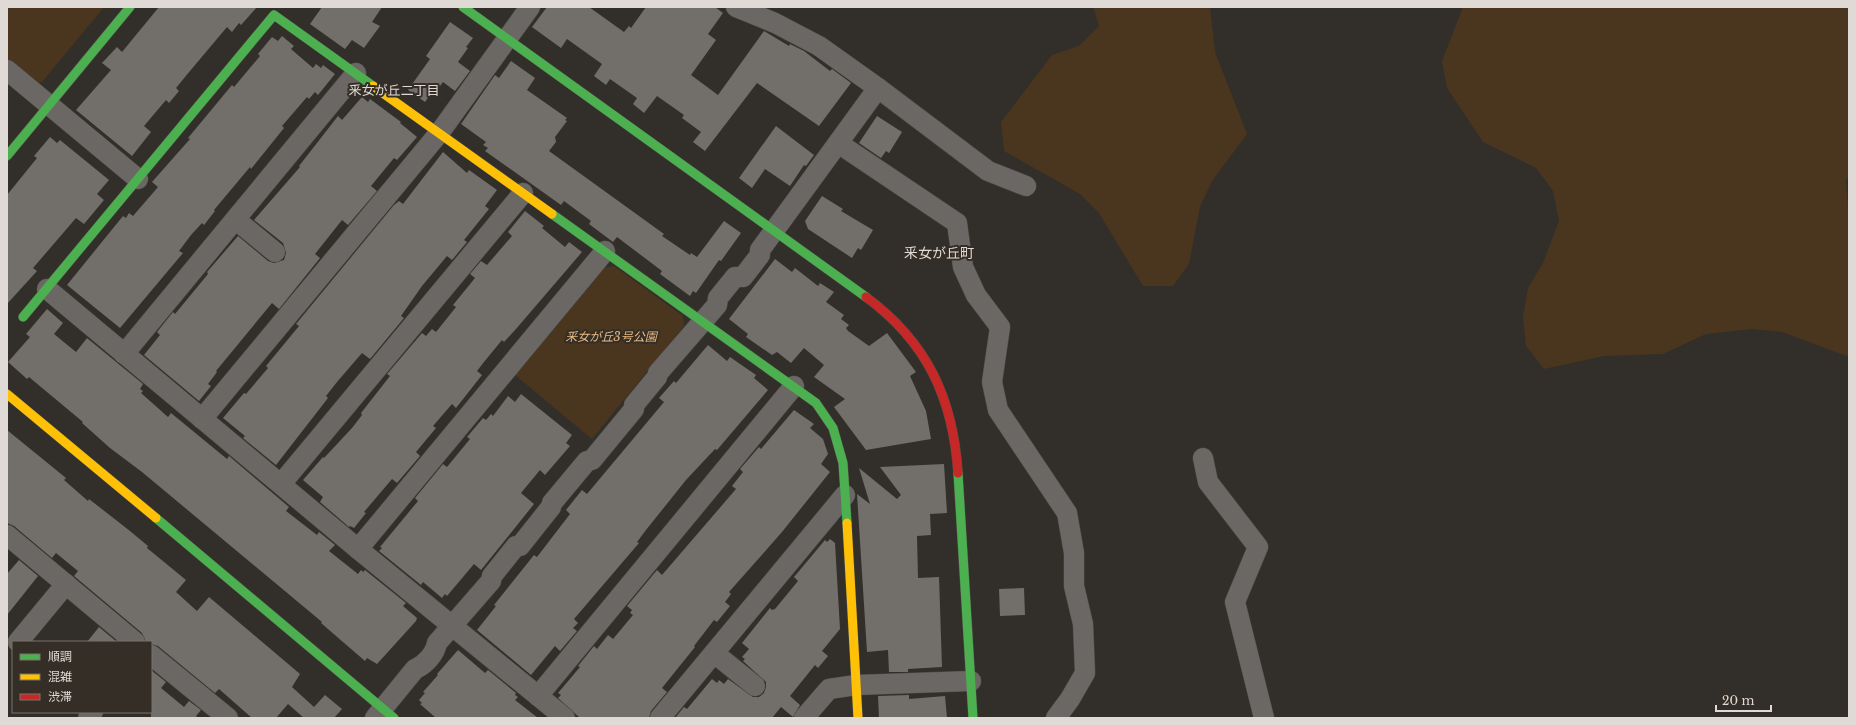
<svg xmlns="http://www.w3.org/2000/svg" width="1856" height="725" viewBox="0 0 1856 725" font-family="'Libre Baskerville','Noto Sans JP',serif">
<rect width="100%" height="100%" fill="#322e2a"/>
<g fill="#4a361e">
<path d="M 7,7 L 104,7 L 42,82 L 35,83 L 7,59 Z"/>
<path d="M 1093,7 L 1210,7 L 1215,52 L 1247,134 L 1212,181 L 1200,207 L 1189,264 L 1173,286 L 1143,286 L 1099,213 L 1080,194 L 1004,151 L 1001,122 L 1052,55 L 1079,46 L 1099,26 Z"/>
<path d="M 1463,7 L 1849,7 L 1849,176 L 1846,181 L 1849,222 L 1849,357 L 1782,332 L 1752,329 L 1706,334 L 1663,354 L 1604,356 L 1544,369 L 1526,346 L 1523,317 L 1528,288 L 1543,263 L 1559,221 L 1553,191 L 1536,168 L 1483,142 L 1447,88 L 1442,61 Z"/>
<path d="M 614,266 L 683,316 L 684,326 L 592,439 L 515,375 L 601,268 Z"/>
</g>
<g fill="#726f6b">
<path d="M 159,7 L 257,7 L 241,25 L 239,23 L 232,32 L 227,27 L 190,71 L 176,88 L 179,91 L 169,103 L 166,100 L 144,126 L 151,132 L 132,156 L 76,110 L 111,70 L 102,63 L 117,47 L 122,52 Z"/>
<path d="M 322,7 L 382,7 L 372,22 L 380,26 L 364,48 L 352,40 L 345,49 L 310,24 Z"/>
<path d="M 547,7 L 589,7 L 624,32 L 629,26 L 631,28 L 646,7 L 715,7 L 723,13 L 708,34 L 716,40 L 691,75 L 718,95 L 764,31 L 789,46 L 790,44 L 804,51 L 830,71 L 832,69 L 851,83 L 819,126 L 757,83 L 705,151 L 693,142 L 701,132 L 682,118 L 684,115 L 657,96 L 644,113 L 633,104 L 637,98 L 610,79 L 606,85 L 594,76 L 602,64 L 567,39 L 561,48 L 532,27 Z"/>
<path d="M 450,22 L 473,38 L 466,47 L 468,48 L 458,62 L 470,71 L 455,91 L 443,82 L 440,86 L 437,85 L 425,102 L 408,90 L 430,59 L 426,56 Z"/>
<path d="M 282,36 L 294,46 L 291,49 L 313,68 L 316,64 L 321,68 L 323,65 L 335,74 L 318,95 L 315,92 L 309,99 L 307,97 L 282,126 L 284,128 L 251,169 L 250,167 L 214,210 L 215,211 L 204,225 L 202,223 L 191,235 L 179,251 L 183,253 L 120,328 L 67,285 L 123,216 L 126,218 L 129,213 L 133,216 L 158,187 L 152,182 L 190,139 L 188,138 L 232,85 L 234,87 L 260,56 L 258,54 L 267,43 L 272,37 L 278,41 Z"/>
<path d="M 511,61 L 535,78 L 527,90 L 567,118 L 565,120 L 567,121 L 555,137 L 556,142 L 549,151 L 664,234 L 662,236 L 690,255 L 691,253 L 697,257 L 724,221 L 741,233 L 721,261 L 719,260 L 696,293 L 693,291 L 690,296 L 660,274 L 662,271 L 617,237 L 613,242 L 589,224 L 591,221 L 564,201 L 561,205 L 485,151 L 488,148 L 483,145 L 486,142 L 461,124 L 495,75 L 499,78 Z"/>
<path d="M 362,97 L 368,102 L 370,99 L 401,122 L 400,123 L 417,137 L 397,160 L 394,158 L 371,186 L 377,191 L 348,225 L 342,220 L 315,254 L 320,258 L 279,309 L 272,303 L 216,371 L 217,372 L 208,384 L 211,386 L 199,401 L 144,355 L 160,335 L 157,332 L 173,312 L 175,314 L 208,274 L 207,272 L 238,236 L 268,261 L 274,263 L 284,260 L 286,253 L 283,243 L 254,220 L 300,167 L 299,166 L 338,116 L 342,120 Z"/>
<path d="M 877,116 L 902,132 L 889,153 L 886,151 L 881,158 L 859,143 Z"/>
<path d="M 776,126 L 814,155 L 806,166 L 804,165 L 790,186 L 765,169 L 752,188 L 739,178 Z"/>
<path d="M 50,137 L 57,143 L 60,140 L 109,180 L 97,194 L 104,200 L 84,224 L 76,218 L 33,268 L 37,271 L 7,304 L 7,195 L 37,158 L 34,156 Z"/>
<path d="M 443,152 L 467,173 L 469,170 L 497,190 L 485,206 L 489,209 L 464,240 L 467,242 L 452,260 L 447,256 L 422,286 L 401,316 L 404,318 L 370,359 L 362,353 L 337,382 L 326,396 L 328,398 L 276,465 L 243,438 L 245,436 L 223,418 L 244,393 L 246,394 L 268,368 L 266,366 L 299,326 L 296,324 L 394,205 L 399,201 L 403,204 Z"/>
<path d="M 822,196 L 843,209 L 841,211 L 873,230 L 861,250 L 858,248 L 852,258 L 808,229 L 805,221 Z"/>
<path d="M 525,211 L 544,226 L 542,228 L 565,247 L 569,242 L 582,252 L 516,329 L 504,342 L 502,340 L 484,362 L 477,371 L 482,375 L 456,408 L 452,404 L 433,426 L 436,428 L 416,452 L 420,456 L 397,483 L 392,479 L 364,512 L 366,513 L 354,528 L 350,526 L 349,527 L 320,502 L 323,497 L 303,480 L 323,457 L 324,458 L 352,428 L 362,415 L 361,413 L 390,376 L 387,374 L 422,333 L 426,336 L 432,329 L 436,332 L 456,307 L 453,305 L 475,278 L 470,274 L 481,261 L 487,265 L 512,236 L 508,232 Z"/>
<path d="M 775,259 L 792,272 L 795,268 L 818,286 L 820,283 L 834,292 L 826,302 L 844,315 L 841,319 L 849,325 L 846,328 L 848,331 L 869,346 L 887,333 L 916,372 L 910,376 L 926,411 L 931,439 L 866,450 L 834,407 L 845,399 L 814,377 L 824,365 L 804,348 L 791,363 L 777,352 L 772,355 L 746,337 L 748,334 L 729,319 Z"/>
<path d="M 47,309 L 63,323 L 54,334 L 76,352 L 87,338 L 143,384 L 140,389 L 143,391 L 141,393 L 168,417 L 171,413 L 227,459 L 229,456 L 289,507 L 286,511 L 317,535 L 319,532 L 335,545 L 329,551 L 358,574 L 361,570 L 363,572 L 365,570 L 406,603 L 403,606 L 417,618 L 416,621 L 377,664 L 367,658 L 365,661 L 321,623 L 322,622 L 142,472 L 110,448 L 82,423 L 83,422 L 29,377 L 27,379 L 8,362 L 30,337 L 26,334 Z"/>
<path d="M 708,345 L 727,361 L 730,357 L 756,375 L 754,378 L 768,390 L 717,450 L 715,449 L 686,480 L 646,530 L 637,542 L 639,543 L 574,619 L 578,623 L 573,628 L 577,631 L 560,651 L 555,646 L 531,675 L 477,630 L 496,606 L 494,605 L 534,555 L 537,557 L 570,514 L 566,510 L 582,490 L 587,494 L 664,402 L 659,398 L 674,381 L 676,383 Z"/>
<path d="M 521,394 L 572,435 L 566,443 L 570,446 L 545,475 L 540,470 L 521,493 L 534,504 L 481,570 L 474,564 L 447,596 L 445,594 L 442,598 L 423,582 L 421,585 L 379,551 L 382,548 L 380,547 L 418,501 L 415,498 L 443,464 L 447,467 L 470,439 L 467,437 L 483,418 L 486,420 L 491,414 L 493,416 L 508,396 L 515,402 Z"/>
<path d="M 794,410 L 814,424 L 810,428 L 823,439 L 828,454 L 821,464 L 830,472 L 782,532 L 729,592 L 731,594 L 725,602 L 730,606 L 717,622 L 714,620 L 694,646 L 695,647 L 662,688 L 667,692 L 651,711 L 649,718 L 580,718 L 558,698 L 561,695 L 558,693 L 580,667 L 578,666 L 594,646 L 597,649 L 608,635 L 613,639 L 633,615 L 630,613 L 632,610 L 627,606 L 657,570 L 662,575 L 736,489 L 732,486 L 743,472 L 740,469 L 759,447 L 761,449 Z"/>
<path d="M 7,430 L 66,478 L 64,480 L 88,501 L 89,499 L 130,531 L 148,546 L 147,548 L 186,580 L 176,592 L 197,611 L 209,597 L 300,674 L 292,687 L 314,707 L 325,695 L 342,709 L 334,718 L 304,718 L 288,704 L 276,718 L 252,718 L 219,689 L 215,693 L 158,646 L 151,644 L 151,642 L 146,642 L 142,633 L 74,576 L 78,571 L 56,553 L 52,558 L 14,526 L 7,523 Z"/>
<path d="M 944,464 L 947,513 L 930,514 L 931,535 L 917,536 L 918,578 L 939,577 L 942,667 L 908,669 L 908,672 L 889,672 L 888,650 L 867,652 L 857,494 L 870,504 L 859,468 L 897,499 L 901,495 L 880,467 Z"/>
<path d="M 830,539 L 835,543 L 840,629 L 822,651 L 828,656 L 818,668 L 815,665 L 790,696 L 800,705 L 793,717 L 781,707 L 772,718 L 675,718 L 684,707 L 687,709 L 712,679 L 717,683 L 719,680 L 724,684 L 728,679 L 753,697 L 759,697 L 764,693 L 766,687 L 766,682 L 743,661 L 745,659 L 742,657 L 749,649 L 742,643 L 770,608 L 772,610 L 775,609 L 798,581 L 794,577 L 825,540 L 827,542 Z"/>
<path d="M 19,560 L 38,576 L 7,615 L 7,574 Z"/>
<path d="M 1024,588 L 1025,615 L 1000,616 L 999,589 Z"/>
<path d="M 99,627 L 117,642 L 87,642 Z"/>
<path d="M 458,650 L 485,673 L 488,670 L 516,693 L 515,695 L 518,697 L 515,700 L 538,718 L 436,718 L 420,704 L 422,703 L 419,700 L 425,693 L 423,692 L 438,675 L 437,674 Z"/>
<path d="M 151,670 L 166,682 L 161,688 L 184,707 L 189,701 L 201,710 L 196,716 L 198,718 L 151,718 Z"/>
<path d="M 909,695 L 909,699 L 945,696 L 947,718 L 879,718 L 878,696 Z"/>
</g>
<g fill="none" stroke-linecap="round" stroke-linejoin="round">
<g stroke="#4d4a45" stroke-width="21">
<g id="street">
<path d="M 736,7 L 775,23 L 819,46 L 878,88 L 988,171 L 1026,186"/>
<path d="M 7,70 L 138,179"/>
<path d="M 838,143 L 957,223 L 963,267 L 976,295 L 1000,327 L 992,382 L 998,410 L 1067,513 L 1074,553 L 1074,586 L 1083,624 L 1085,673 L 1070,699 L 1056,718"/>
<path d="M 236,220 L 275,252"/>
<path d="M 47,289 L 358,549 L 565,718"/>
<path d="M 124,354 L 356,73"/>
<path d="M 202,419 L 440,132 L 530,7"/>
<path d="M 1203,458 L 1208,482 L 1258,547 L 1235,602 L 1264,718"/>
<path d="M 281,484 L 523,193"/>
<path d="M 7,535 L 135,642"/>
<path d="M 358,549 L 605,251"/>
<path d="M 18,642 L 66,584"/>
<path d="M 714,653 L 755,686"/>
<path d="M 151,655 L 228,718"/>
<path d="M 538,696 L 794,386"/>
<path d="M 88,718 L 93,712"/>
<path d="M 375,718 L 415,669 C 425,665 435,654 437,643 L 491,581 L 492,576 L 516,546 L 520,546 L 551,507 L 552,503 L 587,461 L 592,460 L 634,409 L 634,405 L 657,377 L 658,373 L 717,305 L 718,298 L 735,277 L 743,277 L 760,255 L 760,250 L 878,88"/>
<path d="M 660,718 L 845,495"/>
<path d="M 804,718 L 829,689 L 856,685 L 971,681"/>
</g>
</g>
<g stroke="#4d4a45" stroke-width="10">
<g id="fast">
<path d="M 463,7 L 866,297"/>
<path d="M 7,156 L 130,7"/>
<path d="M 552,214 L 816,403 L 833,428 L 843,463 L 847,523"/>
<path d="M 23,317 L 274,15 L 373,86"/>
<path d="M 958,473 L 973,718"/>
<path d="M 156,518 L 394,718"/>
</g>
</g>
<g stroke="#4d4a45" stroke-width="10">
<g id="slow">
<path d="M 373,86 L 552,214"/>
<path d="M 7,394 L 156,518"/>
<path d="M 847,523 L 858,718"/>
</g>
</g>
<g stroke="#4d4a45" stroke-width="10">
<path id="jam" d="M 866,297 C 927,342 953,398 958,473"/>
</g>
<use href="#street" stroke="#6a6764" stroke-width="20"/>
<use href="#fast" stroke="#4caf50" stroke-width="9"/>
<use href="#slow" stroke="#ffc107" stroke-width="9"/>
<use href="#jam" stroke="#c62828" stroke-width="9"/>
</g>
<g text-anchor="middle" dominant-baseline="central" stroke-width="4" stroke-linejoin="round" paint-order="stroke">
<g font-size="12" font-style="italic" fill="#e8b982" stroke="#352e26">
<text x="611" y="336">釆女が丘3号公園</text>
</g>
<g font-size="13" fill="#dfdad5" stroke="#352e26">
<text x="394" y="90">釆女が丘二丁目</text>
</g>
<g font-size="14" fill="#dfdad5" stroke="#352e26">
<text x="939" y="253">釆女が丘町</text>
</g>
</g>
<rect width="1856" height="725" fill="none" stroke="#dfdad5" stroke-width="16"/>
<rect x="12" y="641" width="140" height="72" fill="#352e26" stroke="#79736c"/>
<rect x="20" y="654" width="20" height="6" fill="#4caf50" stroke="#79736c"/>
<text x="48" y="661" font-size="12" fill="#dfdad5">順調</text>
<rect x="20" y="674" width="20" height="6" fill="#ffc107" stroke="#79736c"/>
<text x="48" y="681" font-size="12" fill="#dfdad5">混雑</text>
<rect x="20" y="694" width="20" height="6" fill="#c62828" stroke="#79736c"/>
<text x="48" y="701" font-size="12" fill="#dfdad5">渋滞</text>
<path d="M1716 705v6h55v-6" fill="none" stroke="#dfdad5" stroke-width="2"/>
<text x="1722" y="705" font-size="12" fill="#dfdad5" stroke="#352e26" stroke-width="3" paint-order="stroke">20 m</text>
</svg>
